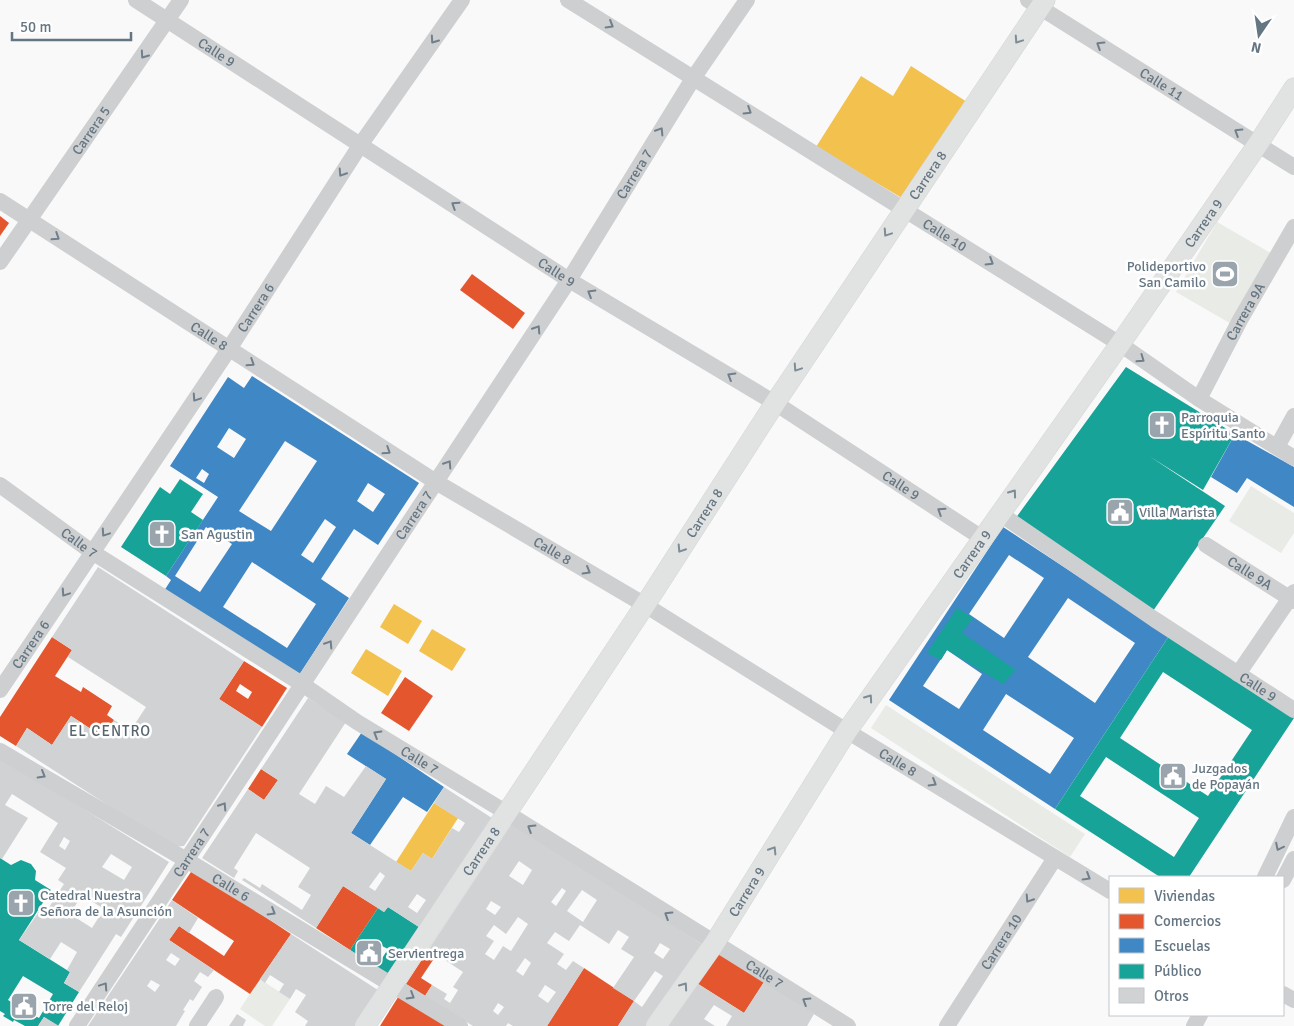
<svg xmlns="http://www.w3.org/2000/svg" width="1294" height="1026" viewBox="0 0 1294 1026" font-family="Signika,sans-serif">
<rect width="100%" height="100%" fill="#f9f9f9"/>
<g fill="#e8ebe6">
<path d="M 1217,222 L 1274,255 L 1233,325 L 1176,292 Z"/>
<path d="M 1251,486 L 1294,513 L 1294,533 L 1281,553 L 1229,521 Z"/>
<path d="M 886,705 L 1085,834 L 1070,857 L 871,728 Z"/>
<path d="M 260,979 L 290,999 L 272,1026 L 265,1026 L 240,1009 Z"/>
</g>
<g fill="#f2c14e">
<path d="M 911,66 L 967,102 L 902,198 L 816,147 L 861,76 L 893,96 Z"/>
<path d="M 394,604 L 422,621 L 408,644 L 380,627 Z"/>
<path d="M 432,629 L 466,649 L 452,671 L 419,651 Z"/>
<path d="M 366,649 L 402,671 L 388,696 L 351,673 Z"/>
<path d="M 434,803 L 458,818 L 432,859 L 423,853 L 411,871 L 396,862 Z"/>
</g>
<g fill="#e4572e" fill-rule="evenodd">
<path d="M 0,216 L 9,223 L 0,236 Z"/>
<path d="M 472,274 L 525,313 L 513,329 L 460,290 Z"/>
<path d="M 52,637 L 72,650 L 55,676 L 81,692 L 83,687 L 112,706 L 107,715 L 114,720 L 103,737 L 71,716 L 52,745 L 27,728 L 16,746 L 0,736 L 0,717 Z"/>
<path d="M 244,661 L 287,688 L 262,727 L 219,699 ZM 240,684 L 252,692 L 248,699 L 236,691 Z"/>
<path d="M 405,677 L 433,696 L 409,731 L 381,713 Z"/>
<path d="M 261,769 L 278,780 L 264,800 L 248,789 Z"/>
<path d="M 193,869 L 291,934 L 250,994 L 169,940 L 179,926 L 224,956 L 234,941 L 172,900 Z"/>
<path d="M 343,886 L 378,908 L 350,950 L 316,928 Z"/>
<path d="M 716,951 L 764,982 L 744,1013 L 695,982 Z"/>
<path d="M 425,955 L 433,960 L 421,978 L 432,985 L 425,996 L 406,984 Z"/>
<path d="M 584,968 L 634,1001 L 618,1026 L 547,1026 Z"/>
<path d="M 400,994 L 450,1026 L 380,1026 Z"/>
</g>
<g fill="#3f88c5" fill-rule="evenodd">
<path d="M 252,376 L 419,483 L 378,545 L 354,529 L 321,579 L 349,598 L 296,680 L 162,594 L 171,580 L 166,576 L 218,497 L 170,466 L 228,377 L 244,388 ZM 229,428 L 246,439 L 234,458 L 217,447 ZM 285,441 L 317,461 L 271,531 L 239,511 ZM 202,469 L 209,474 L 204,483 L 196,478 ZM 368,483 L 385,494 L 373,512 L 357,501 ZM 325,519 L 336,527 L 313,563 L 301,555 ZM 206,527 L 232,544 L 200,592 L 175,576 ZM 252,562 L 316,604 L 287,648 L 223,607 Z"/>
<path d="M 1235,434 L 1294,467 L 1294,507 L 1247,478 L 1237,493 L 1211,477 Z"/>
<path d="M 1003,527 L 1169,636 L 1055,809 L 889,700 ZM 1009,555 L 1044,578 L 1004,638 L 969,614 ZM 1068,598 L 1135,643 L 1095,703 L 1028,657 ZM 947,650 L 982,674 L 959,709 L 923,686 ZM 1006,694 L 1074,738 L 1050,774 L 983,730 Z"/>
<path d="M 362,732 L 444,787 L 427,812 L 403,797 L 370,845 L 351,833 L 386,779 L 347,754 Z"/>
</g>
<g fill="#17a398" fill-rule="evenodd">
<path d="M 1126,367 L 1235,434 L 1203,490 L 1149,456 L 1225,506 L 1153,611 L 1015,519 Z"/>
<path d="M 180,479 L 203,494 L 191,512 L 203,520 L 166,576 L 121,547 L 160,487 L 170,494 Z"/>
<path d="M 957,608 L 973,618 L 962,633 L 1016,670 L 1003,684 L 947,650 L 941,660 L 927,653 Z"/>
<path d="M 1169,636 L 1294,718 L 1189,877 L 1160,877 L 1055,809 ZM 1163,672 L 1252,730 L 1208,796 L 1120,738 ZM 1106,757 L 1199,818 L 1174,857 L 1080,796 Z"/>
<path d="M 0,858 L 11,865 L 21,860 L 31,864 L 36,871 L 35,880 L 51,890 L 19,940 L 70,972 L 64,983 L 79,992 L 58,1026 L 44,1017 L 38,1026 L 25,1026 L 14,1020 L 13,1022 L 3,1016 L 5,1014 L 0,1011 ZM 23,976 L 53,994 L 39,1018 L 30,1013 L 32,1008 L 29,1002 L 21,1001 L 18,1006 L 8,1000 Z"/>
<path d="M 388,907 L 422,929 L 390,977 L 350,950 L 378,908 L 384,912 ZM 382,946 L 388,949 L 381,960 L 375,956 Z"/>
</g>
<g fill="#d0d2d3" fill-rule="evenodd">
<path d="M 98,567 L 244,661 L 219,699 L 262,727 L 184,846 L 173,847 L 16,746 L 27,728 L 52,745 L 71,716 L 103,737 L 114,720 L 131,730 L 146,707 L 68,657 L 72,650 L 52,637 Z"/>
<path d="M 308,698 L 346,722 L 299,794 L 315,804 L 326,786 L 344,797 L 366,766 L 386,779 L 351,833 L 411,871 L 423,853 L 432,859 L 452,828 L 459,832 L 465,823 L 434,803 L 444,787 L 495,820 L 422,929 L 388,907 L 384,912 L 343,886 L 316,928 L 242,880 L 244,878 L 260,888 L 262,884 L 302,910 L 311,895 L 298,887 L 310,868 L 256,833 L 234,868 L 238,871 L 234,878 L 202,858 L 248,789 L 264,800 L 278,780 L 261,769 ZM 380,872 L 385,876 L 375,891 L 369,887 ZM 417,894 L 426,900 L 417,913 L 408,907 Z"/>
<path d="M 0,757 L 169,862 L 121,937 L 116,934 L 79,992 L 64,983 L 70,972 L 67,970 L 77,952 L 61,942 L 50,959 L 19,940 L 43,906 L 48,909 L 64,884 L 58,880 L 66,868 L 40,852 L 58,823 L 12,794 L 5,805 L 28,818 L 2,859 L 0,858 ZM 64,837 L 70,841 L 65,850 L 59,846 ZM 111,854 L 132,867 L 124,880 L 102,867 ZM 82,895 L 104,909 L 92,928 L 70,914 Z"/>
<path d="M 513,822 L 703,945 L 649,1026 L 618,1026 L 634,1001 L 642,1007 L 663,976 L 655,971 L 634,1001 L 613,988 L 634,957 L 621,949 L 629,937 L 618,930 L 609,944 L 580,925 L 569,941 L 555,932 L 547,943 L 564,954 L 557,964 L 566,970 L 573,961 L 584,968 L 547,1026 L 513,1026 L 508,1023 L 506,1026 L 473,1026 L 425,996 L 432,985 L 447,994 L 444,999 L 450,1003 L 458,990 L 453,987 L 463,972 L 436,954 L 433,960 L 425,955 ZM 519,861 L 532,870 L 523,885 L 509,876 ZM 562,888 L 566,891 L 556,906 L 551,902 ZM 582,890 L 597,900 L 583,922 L 567,911 ZM 491,901 L 501,907 L 495,915 L 486,909 ZM 518,917 L 528,924 L 511,951 L 503,946 L 494,960 L 485,954 L 494,941 L 486,936 L 494,925 L 506,934 ZM 660,943 L 670,949 L 663,959 L 654,953 ZM 525,958 L 531,963 L 523,976 L 516,971 ZM 545,985 L 556,992 L 548,1003 L 538,996 ZM 498,1003 L 504,1007 L 498,1015 L 493,1011 Z"/>
<path d="M 172,900 L 198,918 L 189,933 L 179,926 L 169,940 L 214,970 L 208,977 L 200,972 L 194,981 L 202,987 L 193,1001 L 190,999 L 183,1010 L 185,1011 L 176,1026 L 88,1026 ZM 171,953 L 180,959 L 175,966 L 166,960 ZM 151,980 L 160,985 L 155,992 L 147,986 Z"/>
<path d="M 291,934 L 381,992 L 359,1026 L 305,1026 L 308,1021 L 295,1012 L 306,995 L 296,989 L 290,999 L 279,992 L 284,984 L 270,975 L 265,983 L 260,979 Z"/>
<path d="M 695,982 L 744,1013 L 764,982 L 814,1014 L 807,1026 L 726,1026 L 732,1016 L 714,1005 L 704,1019 L 715,1026 L 667,1026 Z"/>
<path d="M 237,1014 L 246,1020 L 243,1026 L 229,1026 Z"/>
<path d="M 44,1017 L 59,1026 L 38,1026 Z"/>
</g>
<g fill="none" stroke-linecap="round" stroke-linejoin="round">
<g stroke="#d5d6d7" stroke-width="21">
<g id="major">
<path id="s14" d="M 365,1026 L 645,605 L 775,403 L 1045,0"/>
<path id="s15" d="M 656,1026 L 714,944 L 847,731 L 1120,344 L 1258,144 L 1294,88"/>
</g>
</g>
<g stroke="#cecfd0" stroke-width="16">
<path id="s1" d="M 136,0 L 569,280 L 775,403 L 982,538"/>
<path id="s2" d="M 568,0 L 1120,344 L 1199,399 L 1294,458"/>
<path id="s3" d="M 1028,0 L 1294,167"/>
<path id="s4" d="M 0,201 L 436,482 L 645,605 L 837,725 L 1110,891"/>
<path id="s5" d="M 0,262 L 181,0"/>
<path id="s6" d="M 1199,399 L 1240,320 L 1294,227"/>
<path d="M 1277,447 L 1294,416"/>
<path id="s7" d="M 0,485 L 92,552 L 302,684 L 357,722 L 507,813 L 848,1026"/>
<path id="s8" d="M 999,513 L 1154,619 L 1294,710"/>
<path id="s9" d="M 1206,545 L 1294,601"/>
<path d="M 1238,674 L 1294,592"/>
<path id="s10" d="M 0,690 L 229,349 L 361,144 L 462,0"/>
<path id="s11" d="M 0,751 L 188,861 L 460,1026"/>
<path d="M 1265,877 L 1294,817"/>
<path d="M 1283,880 L 1294,859"/>
<path d="M 1283,994 L 1294,1000"/>
<path id="s12" d="M 77,1026 L 569,280 L 694,77 L 747,0"/>
<path d="M 197,1026 L 216,997"/>
<path id="s13" d="M 947,1026 L 1055,858"/>
<path d="M 1194,1026 L 1200,1015"/>
</g>
<use href="#major" stroke="#e1e2e2" stroke-width="20"/>
</g>
<defs><path id="oneway-chevron" d="M-2-3.5L2.5 0L-2 3.5" fill="none" stroke-width="1.6" stroke-linecap="round" stroke-linejoin="round" transform="scale(1.25)"/></defs>
<g stroke="#707f8b">
<use href="#oneway-chevron" transform="translate(610 25) rotate(31)"/>
<use href="#oneway-chevron" transform="translate(434 40) rotate(125)"/>
<use href="#oneway-chevron" transform="translate(1100 45) rotate(-148)"/>
<use href="#oneway-chevron" transform="translate(144 55) rotate(125)"/>
<use href="#oneway-chevron" transform="translate(748 111) rotate(32)"/>
<use href="#oneway-chevron" transform="translate(660 131) rotate(-58)"/>
<use href="#oneway-chevron" transform="translate(1238 132) rotate(-148)"/>
<use href="#oneway-chevron" transform="translate(342 173) rotate(123)"/>
<use href="#oneway-chevron" transform="translate(455 205) rotate(-147)"/>
<use href="#oneway-chevron" transform="translate(56 237) rotate(33)"/>
<use href="#oneway-chevron" transform="translate(990 262) rotate(32)"/>
<use href="#oneway-chevron" transform="translate(591 293) rotate(-149)"/>
<use href="#oneway-chevron" transform="translate(537 329) rotate(-57)"/>
<use href="#oneway-chevron" transform="translate(1141 359) rotate(35)"/>
<use href="#oneway-chevron" transform="translate(251 363) rotate(33)"/>
<use href="#oneway-chevron" transform="translate(731 376) rotate(-149)"/>
<use href="#oneway-chevron" transform="translate(196 398) rotate(124)"/>
<use href="#oneway-chevron" transform="translate(387 451) rotate(33)"/>
<use href="#oneway-chevron" transform="translate(448 464) rotate(-57)"/>
<use href="#oneway-chevron" transform="translate(941 511) rotate(-147)"/>
<use href="#oneway-chevron" transform="translate(105 533) rotate(124)"/>
<use href="#oneway-chevron" transform="translate(587 571) rotate(30)"/>
<use href="#oneway-chevron" transform="translate(65 593) rotate(124)"/>
<use href="#oneway-chevron" transform="translate(329 644) rotate(-57)"/>
<use href="#oneway-chevron" transform="translate(377 734) rotate(-149)"/>
<use href="#oneway-chevron" transform="translate(42 775) rotate(30)"/>
<use href="#oneway-chevron" transform="translate(933 783) rotate(31)"/>
<use href="#oneway-chevron" transform="translate(223 806) rotate(-57)"/>
<use href="#oneway-chevron" transform="translate(531 828) rotate(-148)"/>
<use href="#oneway-chevron" transform="translate(1279 847) rotate(116)"/>
<use href="#oneway-chevron" transform="translate(1087 877) rotate(31)"/>
<use href="#oneway-chevron" transform="translate(1029 899) rotate(123)"/>
<use href="#oneway-chevron" transform="translate(272 912) rotate(31)"/>
<use href="#oneway-chevron" transform="translate(668 915) rotate(-148)"/>
<use href="#oneway-chevron" transform="translate(104 986) rotate(-56)"/>
<use href="#oneway-chevron" transform="translate(411 996) rotate(31)"/>
<use href="#oneway-chevron" transform="translate(806 1001) rotate(-148)"/>
</g>
<g stroke="#7e8c96">
<use href="#oneway-chevron" transform="translate(1018 40) rotate(124)"/>
<use href="#oneway-chevron" transform="translate(887 233) rotate(124)"/>
<use href="#oneway-chevron" transform="translate(797 368) rotate(124)"/>
<use href="#oneway-chevron" transform="translate(1013 493) rotate(-54)"/>
<use href="#oneway-chevron" transform="translate(681 549) rotate(123)"/>
<use href="#oneway-chevron" transform="translate(869 698) rotate(-55)"/>
<use href="#oneway-chevron" transform="translate(773 850) rotate(-58)"/>
<use href="#oneway-chevron" transform="translate(684 986) rotate(-55)"/>
</g>
<defs>
<g id="stadium-square" transform="scale(1.4375)"><rect x="-9" y="-9" width="18" height="18" rx="4" fill="#99a4ac" stroke="#fff"/><path d="M0-5a6.5 5 0 1 0 0 10a6.5 5 0 1 0 0-10ZM-3.5-1.8h7v3.6h-7Z" fill="#fff"/></g>
<g id="church-square" transform="scale(1.4375)"><rect x="-9" y="-9" width="18" height="18" rx="4" fill="#99a4ac" stroke="#fff"/><path d="M-1.2-6h2.4v3.5h3.3v2.4h-3.3V6h-2.4V-.1h-3.3v-2.4h3.3Z" fill="#fff"/></g>
<g id="civic-square" transform="scale(1.4375)"><rect x="-9" y="-9" width="18" height="18" rx="4" fill="#99a4ac" stroke="#fff"/><path d="M-.6-6.5H3V-4.5H.6V-3L4-1V1h2V6H-6V1h2V-1L-.6-3ZM-1.2 2.5V6h2.4V2.5Z" fill="#fff"/></g>
</defs>
<g fill-rule="evenodd">
<use href="#stadium-square" x="1225" y="274"/>
<use href="#church-square" x="1162" y="425"/>
<use href="#civic-square" x="1120" y="512"/>
<use href="#church-square" x="162" y="534"/>
<use href="#civic-square" x="1173" y="776"/>
<use href="#church-square" x="21" y="903"/>
<use href="#civic-square" x="369" y="953"/>
<use href="#civic-square" x="24" y="1006"/>
</g>
<g text-anchor="middle" dominant-baseline="central" stroke-width="5" stroke-linejoin="round" paint-order="stroke">
<g font-size="14" fill="#657683" stroke="#fff">
<text stroke="none"><textPath href="#s1" startOffset="96">Calle 9</textPath></text>
<text stroke="none"><textPath href="#s3" startOffset="158">Calle 11</textPath></text>
<text stroke="none"><textPath href="#s5" startOffset="160">Carrera 5</textPath></text>
<text stroke="none"><textPath href="#s12" startOffset="1018">Carrera 7</textPath></text>
<text stroke="none"><textPath href="#s14" startOffset="1020">Carrera 8</textPath></text>
<text stroke="none"><textPath href="#s15" startOffset="972">Carrera 9</textPath></text>
<text stroke="none"><textPath href="#s2" startOffset="444">Calle 10</textPath></text>
<text stroke="none"><textPath href="#s1" startOffset="501">Calle 9</textPath></text>
<text stroke="none"><textPath href="#s10" startOffset="460">Carrera 6</textPath></text>
<text stroke="none"><textPath href="#s6" startOffset="99">Carrera 9A</textPath></text>
<text stroke="none"><textPath href="#s4" startOffset="249">Calle 8</textPath></text>
<text stroke="none"><textPath href="#s1" startOffset="906">Calle 9</textPath></text>
<text stroke="none"><textPath href="#s14" startOffset="615">Carrera 8</textPath></text>
<text stroke="none"><textPath href="#s12" startOffset="612">Carrera 7</textPath></text>
<text stroke="none"><textPath href="#s7" startOffset="98">Calle 7</textPath></text>
<text stroke="none"><textPath href="#s4" startOffset="654">Calle 8</textPath></text>
<text stroke="none"><textPath href="#s15" startOffset="568">Carrera 9</textPath></text>
<text stroke="none"><textPath href="#s9" startOffset="52">Calle 9A</textPath></text>
<text stroke="none"><textPath href="#s10" startOffset="55">Carrera 6</textPath></text>
<text stroke="none"><textPath href="#s8" startOffset="312">Calle 9</textPath></text>
<text stroke="none"><textPath href="#s7" startOffset="502">Calle 7</textPath></text>
<text stroke="none"><textPath href="#s4" startOffset="1059">Calle 8</textPath></text>
<text stroke="none"><textPath href="#s14" startOffset="210">Carrera 8</textPath></text>
<text stroke="none"><textPath href="#s12" startOffset="208">Carrera 7</textPath></text>
<text stroke="none"><textPath href="#s11" startOffset="268">Calle 6</textPath></text>
<text stroke="none"><textPath href="#s15" startOffset="162">Carrera 9</textPath></text>
<text stroke="none"><textPath href="#s13" startOffset="100">Carrera 10</textPath></text>
<text stroke="none"><textPath href="#s7" startOffset="908">Calle 7</textPath></text>
</g>
<g font-size="14" fill="#657683" stroke="#fff" text-anchor="start">
<text x="1206" y="266" text-anchor="end">Polideportivo<tspan x="1206" dy="16">San Camilo</tspan></text>
<text x="1181" y="417">Parroquia<tspan x="1181" dy="16">Espíritu Santo</tspan></text>
<text x="1139" y="512">Villa Marista</text>
<text x="181" y="534">San Agustin</text>
<text x="1192" y="768">Juzgados<tspan x="1192" dy="16">de Popayán</tspan></text>
<text x="40" y="895">Catedral Nuestra<tspan x="40" dy="16">Señora de la Asunción</tspan></text>
<text x="388" y="953">Servientrega</text>
<text x="43" y="1006">Torre del Reloj</text>
</g>
<g font-size="15" letter-spacing="1" fill="#57646e" stroke="#fff">
<text x="110" y="731">EL CENTRO</text>
</g>
</g>
<rect x="1109" y="876" width="175" height="140" fill="#ffffff" stroke="#c1c8cd"/>
<rect x="1119" y="888" width="25" height="15" fill="#f2c14e" stroke="#c1c8cd"/>
<text x="1154" y="901" font-size="15" fill="#657683">Viviendas</text>
<rect x="1119" y="914" width="25" height="15" fill="#e4572e" stroke="#c1c8cd"/>
<text x="1154" y="926" font-size="15" fill="#657683">Comercios</text>
<rect x="1119" y="938" width="25" height="15" fill="#3f88c5" stroke="#c1c8cd"/>
<text x="1154" y="951" font-size="15" fill="#657683">Escuelas</text>
<rect x="1119" y="964" width="25" height="15" fill="#17a398" stroke="#c1c8cd"/>
<text x="1154" y="976" font-size="15" fill="#657683">Público</text>
<rect x="1119" y="988" width="25" height="15" fill="#d0d2d3" stroke="#c1c8cd"/>
<text x="1154" y="1001" font-size="15" fill="#657683">Otros</text>
<g transform="translate(1259 35) rotate(193)" stroke="#ffffff" stroke-width="4" paint-order="stroke">
<path d="M0-4L9 19L0 12L-9 19Z" fill="#657683"/>
<text y="-8" font-size="14" font-weight="bold" text-anchor="middle" fill="#657683">N</text>
</g>
<path d="M12 32v8h119v-8" fill="none" stroke="#657683" stroke-width="2.5"/>
<text x="20" y="32" font-size="15" fill="#657683" stroke="#ffffff" stroke-width="4" paint-order="stroke">50 m</text>
</svg>
